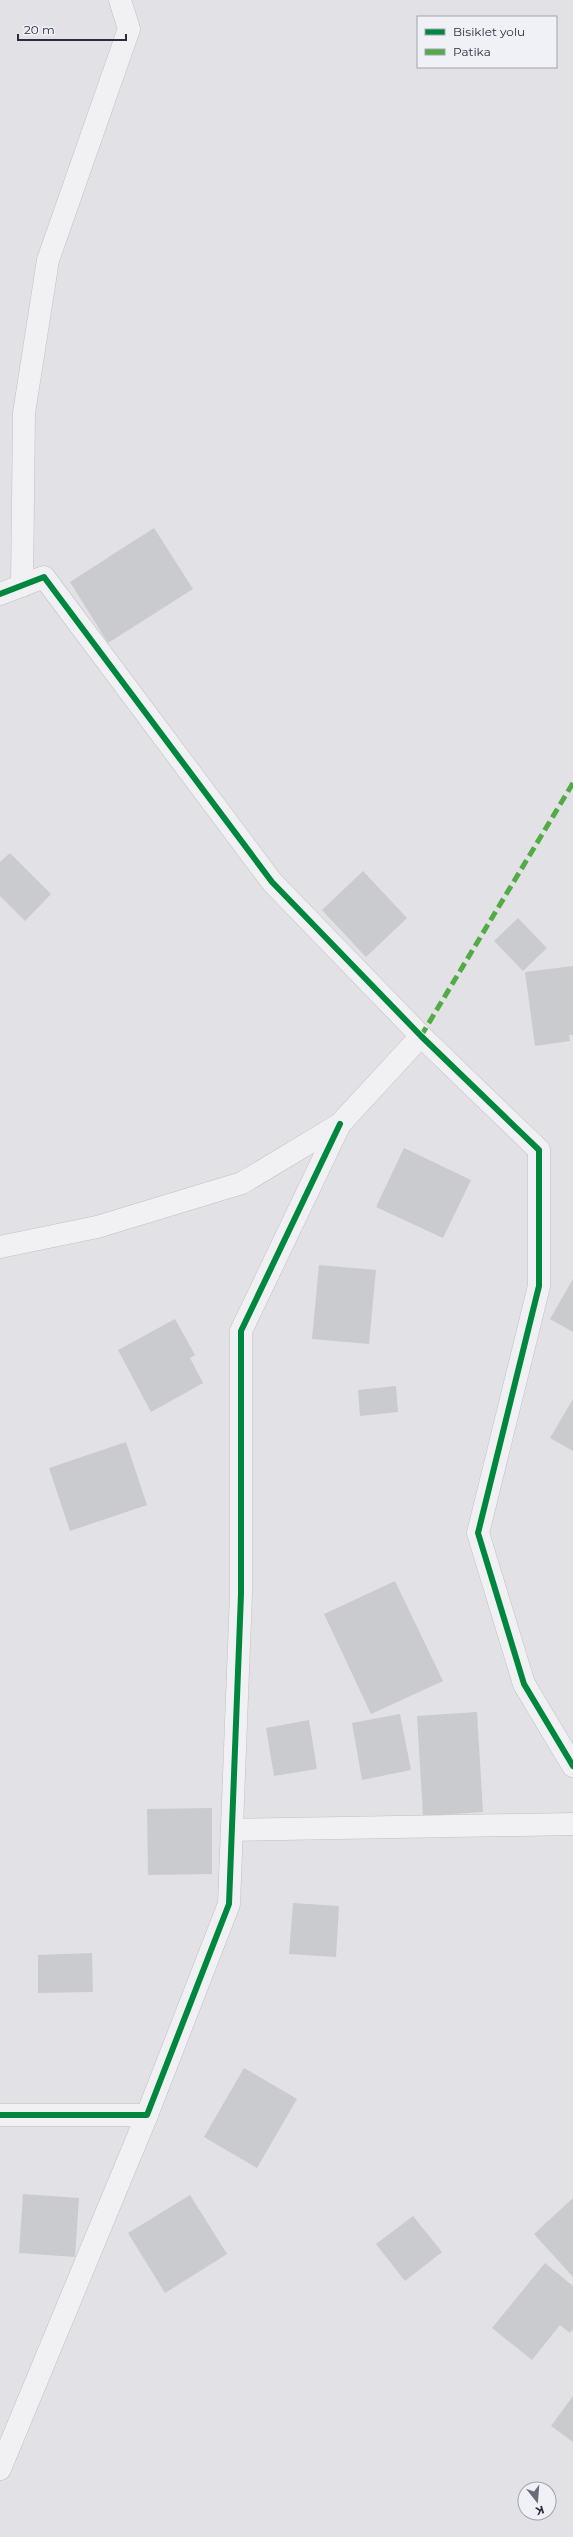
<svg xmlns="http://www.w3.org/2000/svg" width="573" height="2537" viewBox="0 0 573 2537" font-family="Montserrat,sans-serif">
<rect width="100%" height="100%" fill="#e2e2e6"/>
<g fill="#cacbce">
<path d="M 154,528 L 193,589 L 108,643 L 70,582 Z"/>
<path d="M 10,853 L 51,894 L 25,921 L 0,896 L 0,862 Z"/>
<path d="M 363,871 L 407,918 L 366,957 L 322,910 Z"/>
<path d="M 518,918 L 547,948 L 523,971 L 494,941 Z"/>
<path d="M 573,966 L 573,1035 L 569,1035 L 570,1041 L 535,1046 L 525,972 Z"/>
<path d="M 404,1148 L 471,1180 L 443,1238 L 376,1207 Z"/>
<path d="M 319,1265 L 376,1270 L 369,1344 L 312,1339 Z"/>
<path d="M 573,1279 L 573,1332 L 550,1319 Z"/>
<path d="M 175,1319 L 195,1355 L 190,1358 L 203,1383 L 151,1412 L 118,1350 Z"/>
<path d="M 396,1386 L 398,1412 L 360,1416 L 358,1390 Z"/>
<path d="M 573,1399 L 573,1451 L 550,1438 Z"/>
<path d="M 126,1442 L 147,1505 L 70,1531 L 49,1468 Z"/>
<path d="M 395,1581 L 443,1681 L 371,1714 L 324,1614 Z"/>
<path d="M 477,1712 L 483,1812 L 423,1816 L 417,1716 Z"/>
<path d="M 400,1714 L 411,1770 L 362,1780 L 352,1723 Z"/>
<path d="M 309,1720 L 317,1769 L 274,1776 L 266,1728 Z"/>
<path d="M 212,1808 L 212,1874 L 148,1875 L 147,1809 Z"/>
<path d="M 293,1903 L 339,1906 L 336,1957 L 289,1954 Z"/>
<path d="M 92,1953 L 93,1992 L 38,1993 L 38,1955 Z"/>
<path d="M 244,2068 L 297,2099 L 257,2168 L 204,2137 Z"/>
<path d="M 23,2194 L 79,2198 L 75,2257 L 19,2253 Z"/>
<path d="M 190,2195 L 227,2254 L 165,2293 L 128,2233 Z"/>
<path d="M 573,2198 L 573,2277 L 534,2234 Z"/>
<path d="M 413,2216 L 442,2252 L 405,2281 L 376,2244 Z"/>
<path d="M 545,2263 L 573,2286 L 573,2329 L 570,2333 L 560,2325 L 532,2360 L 492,2328 Z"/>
<path d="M 573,2396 L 573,2442 L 551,2426 Z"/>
</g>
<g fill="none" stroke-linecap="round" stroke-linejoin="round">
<g stroke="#c0c0c4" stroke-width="23">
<g id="minor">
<path d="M 22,586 L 24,413 L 48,260 L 129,29 L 120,0"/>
<path d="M 0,594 L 44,577 L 272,882 L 421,1036 L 539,1150 L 539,1286 L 478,1533 L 524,1684 L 573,1766"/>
<path d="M 0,1247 L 97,1227 L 242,1183 L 340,1124 L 421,1036"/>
<path d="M 232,1830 L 573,1824"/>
<path d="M 0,2115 L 147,2115 L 229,1904 L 241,1594 L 241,1331 L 340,1124"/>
<path d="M 0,2469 L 147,2115"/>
</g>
</g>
<use href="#minor" stroke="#f1f1f3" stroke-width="22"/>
<path stroke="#53ab46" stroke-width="5" stroke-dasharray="10 5" stroke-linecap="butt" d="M 421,1036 L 573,783"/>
<g stroke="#eff1f6" stroke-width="8">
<g id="cycleway">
<path d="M 0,594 L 44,577 L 272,882 L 421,1036 L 539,1150 L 539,1286 L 478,1533 L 524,1684 L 573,1766"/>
<path d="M 0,2115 L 147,2115 L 229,1904 L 241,1594 L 241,1331 L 340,1124"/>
</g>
</g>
<use href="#cycleway" stroke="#00873e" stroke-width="6"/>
</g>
<rect x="417" y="16" width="140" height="52" fill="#eff1f6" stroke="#a0a3ad"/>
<rect x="425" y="29" width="20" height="6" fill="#00873e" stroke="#a0a3ad"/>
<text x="453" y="36" font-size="12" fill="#292d3f">Bisiklet yolu</text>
<rect x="425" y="49" width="20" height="6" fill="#53ab46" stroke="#a0a3ad"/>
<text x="453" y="56" font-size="12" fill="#292d3f">Patika</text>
<g transform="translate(537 2501) rotate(163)"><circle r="19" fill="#eff1f6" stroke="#a0a3ad"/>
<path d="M0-3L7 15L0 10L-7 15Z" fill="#6a6c79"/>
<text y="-6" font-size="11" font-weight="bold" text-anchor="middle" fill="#292d3f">K</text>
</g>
<path d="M18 34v6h108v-6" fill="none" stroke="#292d3f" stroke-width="2"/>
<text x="24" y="34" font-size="12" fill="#292d3f" stroke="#eff1f6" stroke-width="3" paint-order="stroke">20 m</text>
</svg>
